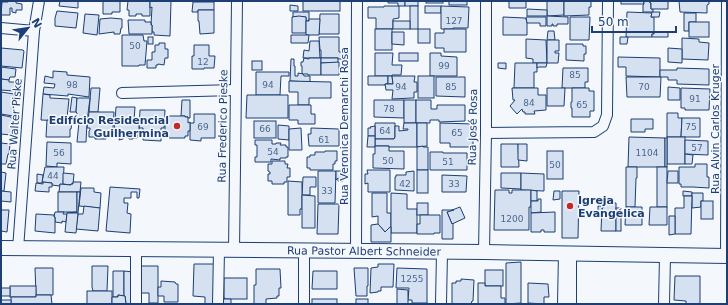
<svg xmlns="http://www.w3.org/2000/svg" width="728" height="305" viewBox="0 0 728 305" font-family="'DejaVu Sans',sans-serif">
<rect width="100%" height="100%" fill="#f4f7fb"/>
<g fill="#d5e0f0" stroke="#1d3f73">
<path d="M 8,1 L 16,1 L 16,3 L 22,4 L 22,10 L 16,10 L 16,13 L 12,12 L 12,8 L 10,8 L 10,15 L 1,15 L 2,2 L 8,2 Z"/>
<path d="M 60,1 L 78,1 L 78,8 L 59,6 Z"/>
<path d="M 103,1 L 120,1 L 120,12 L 112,12 L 112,14 L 103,14 Z"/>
<path d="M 128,1 L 150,1 L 150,16 L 142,16 L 142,14 L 136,14 L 136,16 L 129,16 L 129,10 L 127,10 Z"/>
<path d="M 150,1 L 171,1 L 170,36 L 154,35 L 154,32 L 152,32 L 152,25 L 151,25 L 152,7 L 150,8 Z"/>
<rect x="303" y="1" width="37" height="10"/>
<path d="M 388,1 L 405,1 L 405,6 L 398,6 L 398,3 L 388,3 Z"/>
<rect x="405" y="1" width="13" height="5"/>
<rect x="426" y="1" width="17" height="2"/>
<rect x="449" y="1" width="18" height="4"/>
<path d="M 501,1 L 526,1 L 526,8 L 509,8 L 509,1 Z"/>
<path d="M 547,1 L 564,1 L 564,15 L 547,16 Z"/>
<path d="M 564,1 L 591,1 L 591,7 L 589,7 L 589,15 L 564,16 Z"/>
<rect x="621" y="1" width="23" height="3"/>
<path d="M 644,1 L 650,1 L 650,3 L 651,3 L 651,9 L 653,9 L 653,12 L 643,12 L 643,5 L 644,4 Z"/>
<path d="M 650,1 L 668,1 L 668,9 L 651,9 L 651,3 L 650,3 Z"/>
<path d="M 679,1 L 709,1 L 709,4 L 707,5 L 707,13 L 680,12 Z"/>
<path d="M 193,2 L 214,2 L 214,10 L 198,10 L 198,12 L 192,12 Z"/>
<path d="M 290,5 L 298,6 L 298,11 L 290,11 Z"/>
<path d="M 384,6 L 399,6 L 399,18 L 393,19 L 393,29 L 376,29 L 376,18 L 368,18 L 368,7 L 384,7 Z"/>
<rect x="410" y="6" width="8" height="23"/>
<rect x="425" y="6" width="16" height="7"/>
<path d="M 441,6 L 469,7 L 468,28 L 453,28 L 453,29 L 441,29 Z"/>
<path d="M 527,9 L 547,10 L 547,16 L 527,16 Z"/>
<path d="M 198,10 L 214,10 L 214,33 L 200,34 L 199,21 L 198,21 Z"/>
<path d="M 57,11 L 78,13 L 76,28 L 55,26 L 55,18 Z"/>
<path d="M 293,12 L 309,12 L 309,21 L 306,21 L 306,17 L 293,17 Z"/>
<path d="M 627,12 L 652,13 L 651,17 L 654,17 L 654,34 L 652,34 L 652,37 L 626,37 Z"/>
<path d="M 652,12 L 660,12 L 659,17 L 651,17 Z"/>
<path d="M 684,13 L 696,13 L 696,22 L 689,22 L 689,31 L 684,31 Z"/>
<path d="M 85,14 L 99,15 L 97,35 L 83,33 Z"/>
<path d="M 320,14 L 339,14 L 339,34 L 319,34 Z"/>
<path d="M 299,16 L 306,17 L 306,33 L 292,33 L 292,17 Z"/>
<path d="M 547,16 L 568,17 L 568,24 L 557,24 L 557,26 L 553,26 L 553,24 L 552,24 L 552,26 L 547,26 Z"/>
<path d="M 503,17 L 525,18 L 527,21 L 527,35 L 503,35 Z"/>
<path d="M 526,17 L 546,17 L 546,26 L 540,26 L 540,23 L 527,23 Z"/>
<path d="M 570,17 L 590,17 L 589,40 L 570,40 Z"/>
<path d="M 111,18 L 122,19 L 122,28 L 121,28 L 120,34 L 114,34 L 114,32 L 99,34 L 100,19 Z"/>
<path d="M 309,19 L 320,19 L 319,35 L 306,35 L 306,21 L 309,21 Z"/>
<path d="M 128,20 L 145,20 L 145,22 L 151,22 L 151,25 L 152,25 L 152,34 L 129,34 Z"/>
<rect x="393" y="21" width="17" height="8"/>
<rect x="689" y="22" width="20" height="15"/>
<rect x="375" y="29" width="17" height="21"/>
<rect x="418" y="29" width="12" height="14"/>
<path d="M 444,29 L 466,29 L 466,52 L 444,52 L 444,48 L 435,48 L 435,33 L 444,33 Z"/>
<path d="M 548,31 L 554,31 L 555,40 L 547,40 Z"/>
<path d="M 392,32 L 404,32 L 404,45 L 392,44 Z"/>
<path d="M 654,32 L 668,32 L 668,37 L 652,37 L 652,34 L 654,34 Z"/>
<path d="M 122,35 L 143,35 L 144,41 L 147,41 L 145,65 L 139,65 L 139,66 L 122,66 Z"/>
<path d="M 291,35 L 309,35 L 308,43 L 291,43 Z"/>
<rect x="148" y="37" width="5" height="7"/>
<path d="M 319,37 L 339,37 L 339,52 L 344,52 L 344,59 L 337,59 L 338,58 L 321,58 L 321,50 L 320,50 Z"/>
<path d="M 620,37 L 628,37 L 627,44 L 620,44 Z"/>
<path d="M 682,38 L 699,39 L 699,42 L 709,43 L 708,60 L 682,59 Z"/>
<path d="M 526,39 L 546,40 L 547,63 L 533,63 L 533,59 L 526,58 Z"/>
<path d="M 547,40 L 559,40 L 559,51 L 555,51 L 555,53 L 559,53 L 558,63 L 547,63 Z"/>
<path d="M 310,41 L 319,41 L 320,58 L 303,58 L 304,50 L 309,51 Z"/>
<path d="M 159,43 L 165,43 L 165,49 L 168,49 L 168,58 L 165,58 L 164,65 L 158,64 L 158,65 L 156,65 L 156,68 L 147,68 L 147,60 L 152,60 L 152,52 L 155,52 L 155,45 L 159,45 Z"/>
<path d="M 566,44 L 583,44 L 583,46 L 586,46 L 586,54 L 584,54 L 584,61 L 566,60 Z"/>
<path d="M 194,45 L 209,45 L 209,56 L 215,56 L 214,68 L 204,68 L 204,69 L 192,69 L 192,56 L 194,56 Z"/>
<path d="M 1,48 L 23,50 L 24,51 L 22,68 L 1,66 Z"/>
<path d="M 668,48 L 682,49 L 682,63 L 668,62 Z"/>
<path d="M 375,53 L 393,53 L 392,65 L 402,65 L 401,75 L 392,75 L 392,76 L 375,76 Z"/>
<rect x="399" y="53" width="19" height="8"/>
<path d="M 430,53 L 441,53 L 441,56 L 457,57 L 457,76 L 430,76 Z"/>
<path d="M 618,57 L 660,58 L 660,77 L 626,76 L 626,67 L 618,67 Z"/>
<path d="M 304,58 L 309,59 L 309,58 L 321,58 L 321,75 L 308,75 L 308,74 L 302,74 L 302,66 L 301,66 L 301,62 L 303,62 Z"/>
<rect x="321" y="58" width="17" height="5"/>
<path d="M 291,59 L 294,59 L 294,66 L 295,66 L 295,76 L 298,76 L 298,73 L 303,74 L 304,76 L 310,76 L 310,82 L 290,81 Z"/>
<rect x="252" y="61" width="10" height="9"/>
<path d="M 339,62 L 339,75 L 321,75 L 321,63 Z"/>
<path d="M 498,63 L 506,63 L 506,69 L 498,68 Z"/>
<path d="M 515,63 L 537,63 L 537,72 L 534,72 L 534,88 L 514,88 Z"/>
<path d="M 537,63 L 547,63 L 546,67 L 539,67 L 537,68 Z"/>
<path d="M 1,67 L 16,69 L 15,77 L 10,77 L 9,80 L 1,79 Z"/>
<path d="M 563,68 L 588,68 L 588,82 L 585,82 L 585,88 L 562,88 Z"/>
<path d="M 677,68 L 709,69 L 709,85 L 677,84 L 677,80 L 668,80 L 668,77 L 660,77 L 660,70 L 677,70 Z"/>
<path d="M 53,71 L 67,72 L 67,75 L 90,77 L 89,97 L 68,94 L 68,96 L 43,94 L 44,87 L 54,88 L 55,84 L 44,83 L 45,76 L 53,78 Z"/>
<path d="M 256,72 L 289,72 L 289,76 L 281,76 L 280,95 L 256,95 Z"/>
<path d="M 368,76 L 388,76 L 388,84 L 385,84 L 385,85 L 368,85 Z"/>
<path d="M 388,76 L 392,76 L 393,84 L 388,84 Z"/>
<path d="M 392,76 L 415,76 L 414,82 L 417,82 L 417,92 L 414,92 L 414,98 L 412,98 L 392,99 L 393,90 L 386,90 L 385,84 L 393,84 Z"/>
<rect x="418" y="76" width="16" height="22"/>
<path d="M 436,77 L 465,77 L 465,97 L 436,96 Z"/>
<path d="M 626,77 L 661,77 L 660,97 L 627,97 Z"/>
<path d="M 1,79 L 9,80 L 9,82 L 15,82 L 14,91 L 1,90 Z"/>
<path d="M 289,81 L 331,82 L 331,98 L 309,98 L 309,105 L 298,105 L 298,92 L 289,92 Z"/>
<path d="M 668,87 L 680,88 L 680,100 L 668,100 Z"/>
<path d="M 91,88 L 100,88 L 98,112 L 89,112 Z"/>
<path d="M 512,88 L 538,88 L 538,95 L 546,95 L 546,110 L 534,111 L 535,114 L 525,114 L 525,112 L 523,112 L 522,109 L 517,114 L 510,106 L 515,100 L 513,100 Z"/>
<path d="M 547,88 L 565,88 L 564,106 L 547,106 Z"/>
<path d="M 572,88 L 589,88 L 589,91 L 594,91 L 594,111 L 590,111 L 590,117 L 572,117 L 572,108 L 571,108 L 571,102 L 572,102 Z"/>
<path d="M 681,88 L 710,89 L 709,110 L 685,110 L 685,108 L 681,108 Z"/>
<path d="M 1,92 L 14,94 L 13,116 L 1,114 Z"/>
<path d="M 43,94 L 50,95 L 50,98 L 69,99 L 67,118 L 66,118 L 65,121 L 41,120 Z"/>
<path d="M 247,95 L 288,95 L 288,118 L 246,118 Z"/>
<path d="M 72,97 L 77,98 L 76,112 L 70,112 Z"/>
<path d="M 77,98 L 90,98 L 87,122 L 77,122 L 77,113 L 76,112 Z"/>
<path d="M 182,100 L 190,100 L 190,118 L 188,118 L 188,117 L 185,117 L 185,116 L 181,116 Z"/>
<path d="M 374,100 L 404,100 L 404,118 L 374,117 Z"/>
<rect x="404" y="100" width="12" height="23"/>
<path d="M 416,100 L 431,100 L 431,109 L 437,109 L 437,105 L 465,105 L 465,121 L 439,122 L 439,120 L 430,120 L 430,123 L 416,123 Z"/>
<path d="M 289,105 L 311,105 L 311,114 L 315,114 L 315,124 L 298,124 L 298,120 L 289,120 Z"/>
<path d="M 116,107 L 135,107 L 134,121 L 133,121 L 133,120 L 115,121 Z"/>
<path d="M 140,110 L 165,110 L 164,128 L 161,128 L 161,141 L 143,140 L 143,128 L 139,128 Z"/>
<path d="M 89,112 L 114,112 L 113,128 L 112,128 L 112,131 L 113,131 L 113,137 L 106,137 L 106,139 L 95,139 L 95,137 L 89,137 L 89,131 L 90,130 L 90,128 L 87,128 Z"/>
<path d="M 667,113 L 678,113 L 678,118 L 682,118 L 681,137 L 667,137 Z"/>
<path d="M 194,114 L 215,114 L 215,138 L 201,138 L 201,141 L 190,140 L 190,123 L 194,123 Z"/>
<path d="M 1,115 L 11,117 L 11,118 L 13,118 L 11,135 L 1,134 Z"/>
<path d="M 169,116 L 185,116 L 185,117 L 188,117 L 188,123 L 190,122 L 190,131 L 188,131 L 188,136 L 185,136 L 185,138 L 169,138 L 169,136 L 165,136 L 165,117 L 169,117 Z"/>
<path d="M 682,118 L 700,118 L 700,137 L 681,137 Z"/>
<path d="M 631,119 L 653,119 L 653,129 L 645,129 L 645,132 L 631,132 Z"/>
<path d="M 47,120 L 72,122 L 71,129 L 70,129 L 70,137 L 46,137 Z"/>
<path d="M 120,120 L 138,121 L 138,125 L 139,124 L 139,135 L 137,135 L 137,138 L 133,138 L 133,139 L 129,139 L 129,137 L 124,137 L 123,139 L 119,140 L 120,137 L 115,137 L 115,134 L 114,134 L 115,121 L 120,121 Z"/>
<rect x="254" y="121" width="22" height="17"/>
<path d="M 79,122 L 87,122 L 86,142 L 77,142 Z"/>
<path d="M 375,123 L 395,123 L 395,137 L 394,139 L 375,139 Z"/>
<path d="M 404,123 L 417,123 L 417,147 L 389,147 L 389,146 L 375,146 L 375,139 L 394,139 L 395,137 L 395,126 L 399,126 L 399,131 L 408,130 L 408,129 L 403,129 Z"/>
<path d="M 417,123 L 427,123 L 427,146 L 417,147 Z"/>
<path d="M 440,123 L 473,124 L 473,147 L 450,147 L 450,143 L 440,143 Z"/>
<path d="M 278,125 L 289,126 L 289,140 L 278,139 Z"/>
<path d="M 375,126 L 375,136 L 368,136 L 368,128 L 371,128 L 370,127 Z"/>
<path d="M 301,128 L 302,150 L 289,150 L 289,129 Z"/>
<path d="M 311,128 L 339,129 L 339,146 L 309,146 L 308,134 L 311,134 Z"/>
<path d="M 368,136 L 375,136 L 375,147 L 367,147 Z"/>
<path d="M 629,137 L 665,138 L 665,167 L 628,167 Z"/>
<rect x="667" y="137" width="18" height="27"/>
<rect x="665" y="138" width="2" height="29"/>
<path d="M 255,140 L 272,140 L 272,144 L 276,144 L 276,143 L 281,143 L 280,145 L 286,145 L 286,147 L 288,147 L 288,157 L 286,157 L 286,158 L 280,158 L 280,160 L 271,159 L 271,162 L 255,162 L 255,157 L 257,157 L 257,145 L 255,145 Z"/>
<path d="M 685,140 L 708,141 L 708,155 L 685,154 Z"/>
<path d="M 47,142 L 71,143 L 71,164 L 57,163 L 57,167 L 46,166 Z"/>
<path d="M 1,143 L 10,144 L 9,154 L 8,154 L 6,164 L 1,164 Z"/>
<path d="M 501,144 L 518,144 L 519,167 L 501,167 Z"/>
<path d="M 518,144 L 527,144 L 527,161 L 518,160 Z"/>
<path d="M 375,146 L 389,146 L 389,151 L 404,151 L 404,169 L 373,168 L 373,154 L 375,154 Z"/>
<path d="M 423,146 L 423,147 L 428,147 L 428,170 L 417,170 L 417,147 Z"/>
<path d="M 325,151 L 337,151 L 337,161 L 335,161 L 335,164 L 333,164 L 333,170 L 310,170 L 310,168 L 307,168 L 307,157 L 310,157 L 310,155 L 315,155 L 315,152 L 325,152 Z"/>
<rect x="547" y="151" width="16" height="28"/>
<path d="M 430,152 L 443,152 L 443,153 L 467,153 L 467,170 L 430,170 Z"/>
<path d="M 685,154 L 693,155 L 692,164 L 685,164 Z"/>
<path d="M 272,161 L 285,161 L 285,164 L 288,164 L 287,168 L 290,168 L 290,177 L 287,177 L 287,182 L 284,182 L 284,184 L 272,184 L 272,181 L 268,181 L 268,174 L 270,174 L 270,172 L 268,171 L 268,164 L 272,164 Z"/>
<path d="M 695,164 L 707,164 L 707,177 L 709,177 L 709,188 L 693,187 L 681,187 L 681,184 L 679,184 L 679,167 L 695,167 Z"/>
<path d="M 45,167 L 64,167 L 63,185 L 60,184 L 59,186 L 52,185 L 52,183 L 42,182 Z"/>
<path d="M 626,167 L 637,167 L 637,178 L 636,178 L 635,207 L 626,207 Z"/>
<rect x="657" y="167" width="10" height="40"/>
<path d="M 367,170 L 390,170 L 390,192 L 368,192 L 368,183 L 365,184 L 365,174 L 368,174 Z"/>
<rect x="417" y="170" width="11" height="23"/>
<path d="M 318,171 L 336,171 L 335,203 L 318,203 Z"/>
<path d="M 336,171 L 343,171 L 343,181 L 338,181 L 338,178 L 336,180 Z"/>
<path d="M 414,171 L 414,191 L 395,190 L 395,177 L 396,177 L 396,175 L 406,175 L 406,172 Z"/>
<path d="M 668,171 L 678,171 L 678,183 L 667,183 Z"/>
<path d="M 1,172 L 6,173 L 4,191 L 1,191 Z"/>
<path d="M 63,173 L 74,174 L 73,184 L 71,184 L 71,185 L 63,184 Z"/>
<path d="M 501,173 L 521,173 L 521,189 L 501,188 Z"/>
<path d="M 521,173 L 544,174 L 544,191 L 521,190 Z"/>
<path d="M 37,174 L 43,175 L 42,183 L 37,183 Z"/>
<path d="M 442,175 L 467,176 L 466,192 L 442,192 Z"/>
<path d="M 303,177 L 316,177 L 316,187 L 310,187 L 310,195 L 302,195 Z"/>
<path d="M 288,181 L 302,182 L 302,209 L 300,209 L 300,215 L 288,215 Z"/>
<path d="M 43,182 L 52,183 L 52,187 L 49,187 L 49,192 L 35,191 L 36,183 L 43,184 Z"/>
<path d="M 73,182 L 81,182 L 80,192 L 59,192 L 60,184 L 71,185 L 71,184 L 73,184 Z"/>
<path d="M 110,187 L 140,189 L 139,198 L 137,198 L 137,192 L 131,192 L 131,198 L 124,198 L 124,203 L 128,203 L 127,213 L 131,214 L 130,233 L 106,231 Z"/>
<path d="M 81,188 L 94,188 L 94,192 L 101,193 L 100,208 L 79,206 Z"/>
<path d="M 495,190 L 509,190 L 509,193 L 512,193 L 512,190 L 531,190 L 531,207 L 529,207 L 529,230 L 494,230 Z"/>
<path d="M 531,190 L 537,191 L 537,201 L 531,201 Z"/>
<path d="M 1,191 L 11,192 L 11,202 L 1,201 Z"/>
<path d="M 554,191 L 560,191 L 560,199 L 553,200 Z"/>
<path d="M 562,191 L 579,191 L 578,238 L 562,238 Z"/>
<path d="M 683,191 L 692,192 L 692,196 L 683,196 Z"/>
<rect x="58" y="192" width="19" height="20"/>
<path d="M 77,192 L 80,192 L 78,213 L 67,213 L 77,212 Z"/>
<path d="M 372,193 L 387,193 L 387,213 L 391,213 L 391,227 L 390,227 L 385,232 L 379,225 L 378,224 L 378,216 L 372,217 Z"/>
<path d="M 391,193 L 407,194 L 407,209 L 417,209 L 417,233 L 391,233 Z"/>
<path d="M 692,193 L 703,193 L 703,201 L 701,201 L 701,207 L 692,208 Z"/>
<path d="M 302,195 L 315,196 L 315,228 L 302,228 Z"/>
<path d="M 684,196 L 692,196 L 691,234 L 675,234 L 675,208 L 684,208 Z"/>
<path d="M 538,199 L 541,199 L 541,212 L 531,213 L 531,201 L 538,201 Z"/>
<rect x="701" y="201" width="12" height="18"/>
<rect x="417" y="203" width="11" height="12"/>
<path d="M 603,203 L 616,203 L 616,231 L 601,231 L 602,208 L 603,208 Z"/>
<path d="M 318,204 L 339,204 L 338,234 L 317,234 Z"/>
<path d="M 84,206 L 100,208 L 98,231 L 76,229 L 78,214 L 83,214 Z"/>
<path d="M 598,206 L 603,206 L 603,208 L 602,208 L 602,216 L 598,216 Z"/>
<path d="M 460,207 L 465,218 L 452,224 L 447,212 Z"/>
<path d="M 626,207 L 642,207 L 642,225 L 625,225 Z"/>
<path d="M 650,207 L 667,207 L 667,225 L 649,225 Z"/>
<rect x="616" y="208" width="5" height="23"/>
<path d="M 1,210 L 9,210 L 7,232 L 1,231 Z"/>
<path d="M 442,210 L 454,210 L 447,212 L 452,224 L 453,223 L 453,239 L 442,239 Z"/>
<path d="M 55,212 L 64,212 L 63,214 L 67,214 L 66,222 L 62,221 L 62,223 L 55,222 L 55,217 L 54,217 Z"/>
<path d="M 555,212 L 555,232 L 544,232 L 544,230 L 541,230 L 541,232 L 531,232 L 531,213 Z"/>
<path d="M 67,213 L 78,213 L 76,233 L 65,232 Z"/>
<path d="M 36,214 L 54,215 L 54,217 L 55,217 L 55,233 L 35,231 Z"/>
<path d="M 420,215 L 440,215 L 440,233 L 434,233 L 434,234 L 417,234 L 417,224 L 420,224 Z"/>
<path d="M 669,216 L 675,216 L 675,234 L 669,235 Z"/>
<path d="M 378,224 L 379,225 L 385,232 L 390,227 L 391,227 L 391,242 L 371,242 L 371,225 Z"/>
<path d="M 521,262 L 521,303 L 506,304 L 506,263 Z"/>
<path d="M 194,264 L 214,264 L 214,304 L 205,304 L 205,297 L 193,296 Z"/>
<path d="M 378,264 L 394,264 L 393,287 L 381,287 L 381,291 L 378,291 L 378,292 L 370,293 L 371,268 L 378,267 Z"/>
<path d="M 92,266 L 108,266 L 107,291 L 93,291 L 92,287 Z"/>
<path d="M 140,266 L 158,266 L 158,303 L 149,303 L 149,293 L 140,293 Z"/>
<path d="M 35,268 L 53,268 L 53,295 L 36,295 Z"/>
<path d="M 354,268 L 368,268 L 368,286 L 367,286 L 367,296 L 356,296 Z"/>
<path d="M 397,268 L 427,269 L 427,303 L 412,303 L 412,300 L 408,300 L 409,288 L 396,288 Z"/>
<path d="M 256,269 L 280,269 L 281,288 L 279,288 L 279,296 L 277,296 L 277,298 L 266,299 L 266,304 L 254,304 L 254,285 L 256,285 Z"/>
<rect x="485" y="270" width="18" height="16"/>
<path d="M 113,271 L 124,271 L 124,296 L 118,295 L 118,297 L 113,297 Z"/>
<path d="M 124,271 L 133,272 L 133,304 L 126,304 L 125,296 L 124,296 Z"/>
<path d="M 313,271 L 337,271 L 337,289 L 312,289 Z"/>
<path d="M 675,276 L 700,276 L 700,304 L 686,304 L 686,301 L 674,300 Z"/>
<rect x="224" y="278" width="23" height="21"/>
<path d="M 461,279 L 474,280 L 473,301 L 472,301 L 471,304 L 452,304 L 452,283 L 456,283 L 456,281 L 461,281 Z"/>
<path d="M 161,281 L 175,282 L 176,284 L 178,284 L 178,302 L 164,302 L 164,296 L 158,296 L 158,287 L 161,287 Z"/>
<path d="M 478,283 L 485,283 L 485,286 L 501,286 L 501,298 L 505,298 L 505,304 L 478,304 Z"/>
<path d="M 528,283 L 548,284 L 549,297 L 544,297 L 544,304 L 528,303 Z"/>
<rect x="10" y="286" width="26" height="11"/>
<rect x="1" y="288" width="9" height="8"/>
<path d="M 397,289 L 408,290 L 408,304 L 397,304 Z"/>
<rect x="87" y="291" width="25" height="13"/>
<path d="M 36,295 L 51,295 L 52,304 L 11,304 L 11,297 L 36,297 Z"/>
<path d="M 118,295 L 125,296 L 126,304 L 112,304 L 112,297 L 118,297 Z"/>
<path d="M 220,297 L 224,297 L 224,299 L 231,299 L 231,304 L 220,304 Z"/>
<rect x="312" y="299" width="25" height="5"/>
<rect x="356" y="299" width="12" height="5"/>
<rect x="1" y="300" width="10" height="4"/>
</g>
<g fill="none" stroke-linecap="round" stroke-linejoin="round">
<g stroke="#1d3f73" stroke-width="12">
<g id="street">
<path d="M 1,28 L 34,31"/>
<path d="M 122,93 L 235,90"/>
<path d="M 486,133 L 594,132 L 603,126 L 607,115 L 608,1"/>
<path d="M 18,249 L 34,31 L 39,1"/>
<path d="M 136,249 L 136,304"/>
<path d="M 234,251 L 237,1"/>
<path d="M 304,251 L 304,304"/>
<path d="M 356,251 L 357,1"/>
<path d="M 484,252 L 486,133 L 486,1"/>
<path d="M 726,256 L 727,2"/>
<path d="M 218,304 L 219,250"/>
<path d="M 441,304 L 442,252"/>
<path d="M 563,304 L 564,253"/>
<path d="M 571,304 L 571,254"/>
<path d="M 664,304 L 665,256"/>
</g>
</g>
<g stroke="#1d3f73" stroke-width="16">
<g id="secondary">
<path id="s1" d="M 1,248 L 484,252 L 727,256"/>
</g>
</g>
<use href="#street" stroke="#f4f7fb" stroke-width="10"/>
<use href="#secondary" stroke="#f4f7fb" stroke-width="14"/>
</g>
<g fill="#c62828" stroke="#f4f7fb" stroke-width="1.5">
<circle cx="177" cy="126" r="4"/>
<circle cx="570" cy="206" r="4"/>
</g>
<g text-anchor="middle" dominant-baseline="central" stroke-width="3" stroke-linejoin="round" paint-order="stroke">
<g font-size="9" fill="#4b6792">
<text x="454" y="21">127</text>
<text x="135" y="46">50</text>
<text x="203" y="62">12</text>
<text x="444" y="66">99</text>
<text x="575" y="75">85</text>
<text x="72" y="85">98</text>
<text x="268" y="85">94</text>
<text x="401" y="87">94</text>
<text x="451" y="87">85</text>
<text x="644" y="87">70</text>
<text x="695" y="99">91</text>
<text x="529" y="103">84</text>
<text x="582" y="105">65</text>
<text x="389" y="109">78</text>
<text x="203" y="127">69</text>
<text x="691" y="127">75</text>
<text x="265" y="129">66</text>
<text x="385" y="131">64</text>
<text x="457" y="133">65</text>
<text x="324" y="140">61</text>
<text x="697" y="148">57</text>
<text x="273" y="152">54</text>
<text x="59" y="153">56</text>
<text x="647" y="153">1104</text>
<text x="388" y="161">50</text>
<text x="448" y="162">51</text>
<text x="555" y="165">50</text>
<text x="53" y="176">44</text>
<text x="405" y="184">42</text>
<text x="454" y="184">33</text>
<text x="327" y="191">33</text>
<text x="512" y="219">1200</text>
<text x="412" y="279">1255</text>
</g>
<g font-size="11" font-weight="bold" fill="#1d3f73" stroke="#f4f7fb" text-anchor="end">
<text x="169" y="120">Edifício Residencial<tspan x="169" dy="13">Guilhermina</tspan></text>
<text x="578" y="200" text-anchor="start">Igreja<tspan x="578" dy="13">Evangélica</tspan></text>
</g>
<g font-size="11" fill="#1d3f73" stroke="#f4f7fb">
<text transform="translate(15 124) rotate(-86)">Rua Walter Piske</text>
<text transform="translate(223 126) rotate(-89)">Rua Frederico Pieske</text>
<text transform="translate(344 126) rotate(-90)">Rua Veronica Demarchi Rosa</text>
<text transform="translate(473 127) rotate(-89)">Rua José Rosa</text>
<text transform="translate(715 129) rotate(-90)">Rua Alvin Carlos Kruger</text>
<text stroke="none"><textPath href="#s1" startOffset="363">Rua Pastor Albert Schneider</textPath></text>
</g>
</g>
<rect width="728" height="305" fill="none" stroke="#1d3f73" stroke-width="4"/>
<g transform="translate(28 28) rotate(60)" stroke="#f4f7fb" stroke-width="3" paint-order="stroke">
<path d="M0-3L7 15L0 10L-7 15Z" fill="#1d3f73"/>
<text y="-6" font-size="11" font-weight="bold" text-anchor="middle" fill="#1d3f73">N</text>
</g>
<path d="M592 26v6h84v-6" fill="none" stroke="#1d3f73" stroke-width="2"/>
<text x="598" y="26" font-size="12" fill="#1d3f73" stroke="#f4f7fb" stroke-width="3" paint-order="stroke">50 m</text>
</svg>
